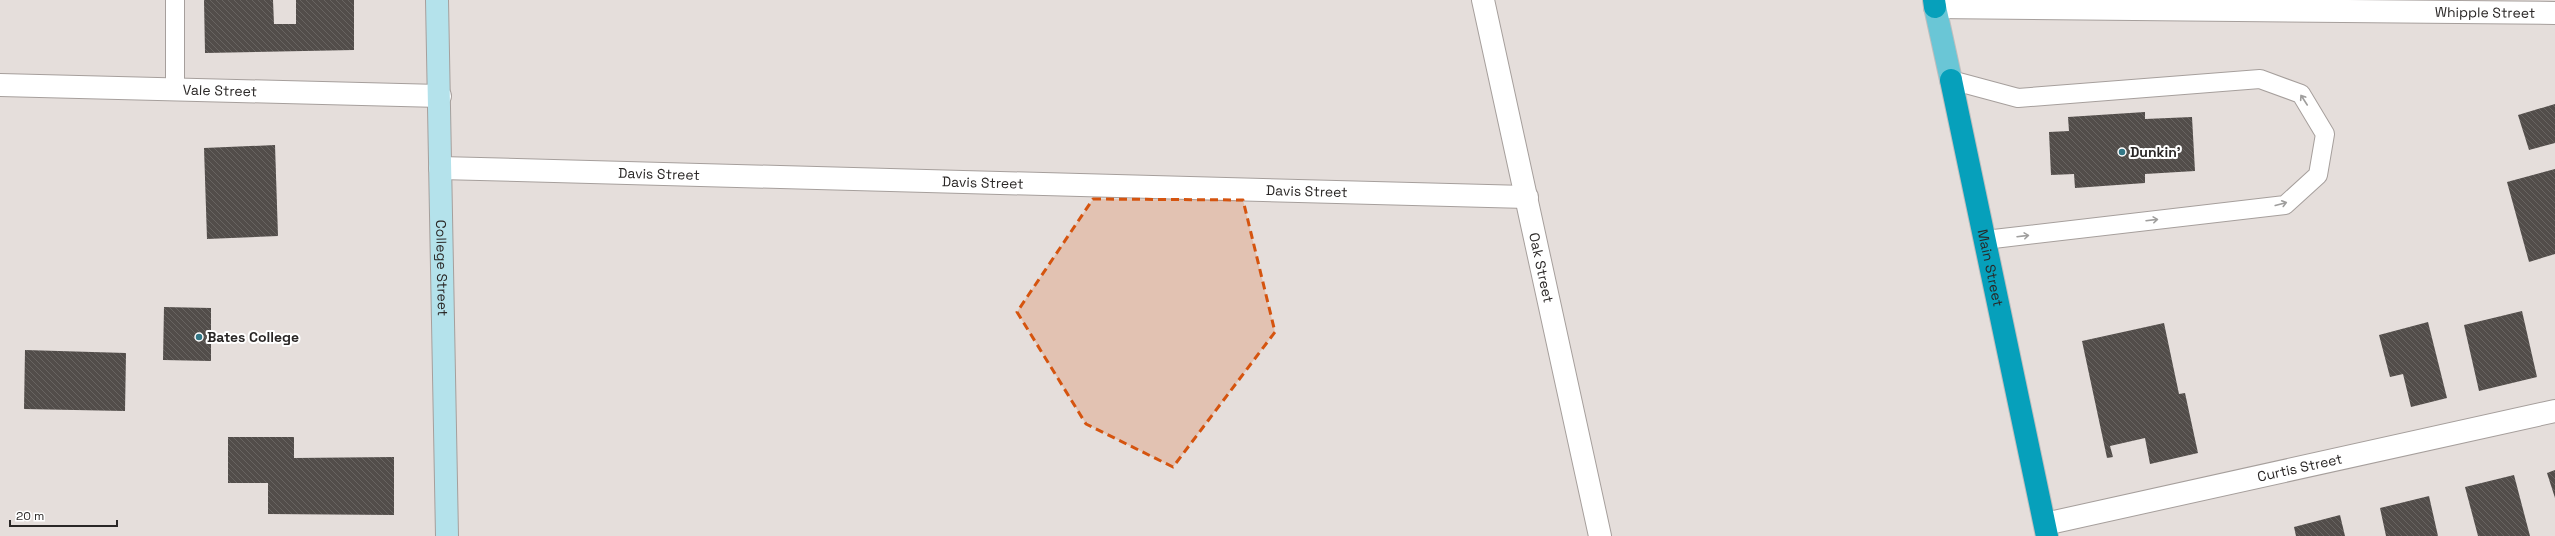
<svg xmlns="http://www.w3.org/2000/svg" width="2555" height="536" viewBox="0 0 2555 536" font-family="'Space Grotesk',sans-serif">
<defs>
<pattern id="building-back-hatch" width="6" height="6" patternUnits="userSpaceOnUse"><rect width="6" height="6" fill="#524d4a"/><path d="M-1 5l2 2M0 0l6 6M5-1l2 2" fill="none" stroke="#686461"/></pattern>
</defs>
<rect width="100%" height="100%" fill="#e5dedb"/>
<g fill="url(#building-back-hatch)">
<path d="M 204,0 L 273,0 L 274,24 L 296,24 L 296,0 L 354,0 L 354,50 L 205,53 Z"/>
<path d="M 2555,104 L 2555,143 L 2529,150 L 2518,115 Z"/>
<path d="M 2145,112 L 2145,119 L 2192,117 L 2195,171 L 2145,174 L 2145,183 L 2075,188 L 2074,174 L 2051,175 L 2049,132 L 2069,131 L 2068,117 Z"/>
<path d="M 275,145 L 278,236 L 207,239 L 204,148 Z"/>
<path d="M 2555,169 L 2555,254 L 2529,262 L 2507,182 Z"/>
<path d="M 164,307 L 211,308 L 211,361 L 163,360 Z"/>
<path d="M 2522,311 L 2537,377 L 2479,391 L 2464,325 Z"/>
<path d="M 2428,322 L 2447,398 L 2411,407 L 2403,374 L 2390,377 L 2379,335 Z"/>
<path d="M 2164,323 L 2179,394 L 2185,393 L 2198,453 L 2150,464 L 2145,438 L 2110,446 L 2113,457 L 2107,458 L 2082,341 Z"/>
<path d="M 25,350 L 126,353 L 125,411 L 24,409 Z"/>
<path d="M 228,437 L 294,437 L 294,458 L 394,457 L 394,515 L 268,514 L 268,483 L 228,483 Z"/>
<path d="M 2555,470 L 2555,498 L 2547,473 Z"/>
<path d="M 2514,475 L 2530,536 L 2478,536 L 2465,487 Z"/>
<path d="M 2429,496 L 2438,536 L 2386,536 L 2380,508 Z"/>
<path d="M 2340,515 L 2345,536 L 2296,536 L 2294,527 Z"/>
</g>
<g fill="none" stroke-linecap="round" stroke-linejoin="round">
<g stroke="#a69f9c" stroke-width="20">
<g id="lane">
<path d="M 175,0 L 175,90"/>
<path d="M 1951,80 L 2018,98 L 2260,79 L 2301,94 L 2325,134 L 2318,175 L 2285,205 L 1985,240"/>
</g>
</g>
<g stroke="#a69f9c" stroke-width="24">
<g id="street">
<path id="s1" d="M 1483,0 L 1600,536"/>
<path id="s2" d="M 1935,7 L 2555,13"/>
<path id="s3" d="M 0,85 L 440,96"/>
<path id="s4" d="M 440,168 L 1527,197"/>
<path id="s5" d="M 2045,524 L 2555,411"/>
</g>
</g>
<g stroke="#a69f9c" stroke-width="24">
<g id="secondary">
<path id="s6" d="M 437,0 L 447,536"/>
</g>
</g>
<g stroke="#bfbebe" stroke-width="24">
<path id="primary" d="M 1935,7 L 1951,80"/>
</g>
<g stroke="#bfbebe" stroke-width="24">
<g id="highway">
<path d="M 1934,0 L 1935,7"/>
<path id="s7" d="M 1951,80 L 2047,536"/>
</g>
</g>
<use href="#lane" stroke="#fff" stroke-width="18"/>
<use href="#street" stroke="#fff" stroke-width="22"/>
<use href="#secondary" stroke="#b4e2eb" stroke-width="22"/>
<use href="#primary" stroke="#6ac6d6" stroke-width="22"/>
<use href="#highway" stroke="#06a0bb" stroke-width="22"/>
</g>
<defs><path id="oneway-shaft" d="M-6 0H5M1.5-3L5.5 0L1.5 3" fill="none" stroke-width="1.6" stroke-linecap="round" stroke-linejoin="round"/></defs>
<g stroke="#9f9e9d">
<use href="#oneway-shaft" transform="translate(2304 100) rotate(-123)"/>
<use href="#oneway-shaft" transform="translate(2281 204) rotate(-15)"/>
<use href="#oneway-shaft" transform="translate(2152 220) rotate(-7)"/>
<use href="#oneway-shaft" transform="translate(2023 236) rotate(-7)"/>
</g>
<path fill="#d5540f" fill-opacity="0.2" stroke="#d5540f" stroke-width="3" stroke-dasharray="8 5" stroke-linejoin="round" d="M 1093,199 L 1243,200 L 1275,332 L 1173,467 L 1086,424 L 1017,312 Z"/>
<g fill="#337786" stroke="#fff" stroke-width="1.5">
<circle cx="2122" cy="152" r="4"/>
<circle cx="199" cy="337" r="4"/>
</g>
<g text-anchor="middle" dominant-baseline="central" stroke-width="4" stroke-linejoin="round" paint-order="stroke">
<g font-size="14" fill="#2a2726" stroke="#fff">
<text stroke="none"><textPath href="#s2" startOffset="550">Whipple Street</textPath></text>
<text stroke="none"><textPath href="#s3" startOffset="220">Vale Street</textPath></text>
<text stroke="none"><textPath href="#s4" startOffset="219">Davis Street</textPath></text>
<text stroke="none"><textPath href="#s4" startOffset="543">Davis Street</textPath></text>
<text stroke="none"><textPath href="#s4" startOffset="867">Davis Street</textPath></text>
<text stroke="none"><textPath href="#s6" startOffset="268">College Street</textPath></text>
<text stroke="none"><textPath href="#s1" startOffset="274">Oak Street</textPath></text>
<text stroke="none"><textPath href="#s7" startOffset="192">Main Street</textPath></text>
<text stroke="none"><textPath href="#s5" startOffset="261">Curtis Street</textPath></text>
</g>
<g font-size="14" font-weight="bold" fill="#2a2726" stroke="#fff" text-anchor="start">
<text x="2130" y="152">Dunkin'</text>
<text x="207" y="337">Bates College</text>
</g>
</g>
<path d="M10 520v6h107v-6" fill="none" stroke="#2a2726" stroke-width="2"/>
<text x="16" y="520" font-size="12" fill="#2a2726" stroke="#ffffff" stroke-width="3" paint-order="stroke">20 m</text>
</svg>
